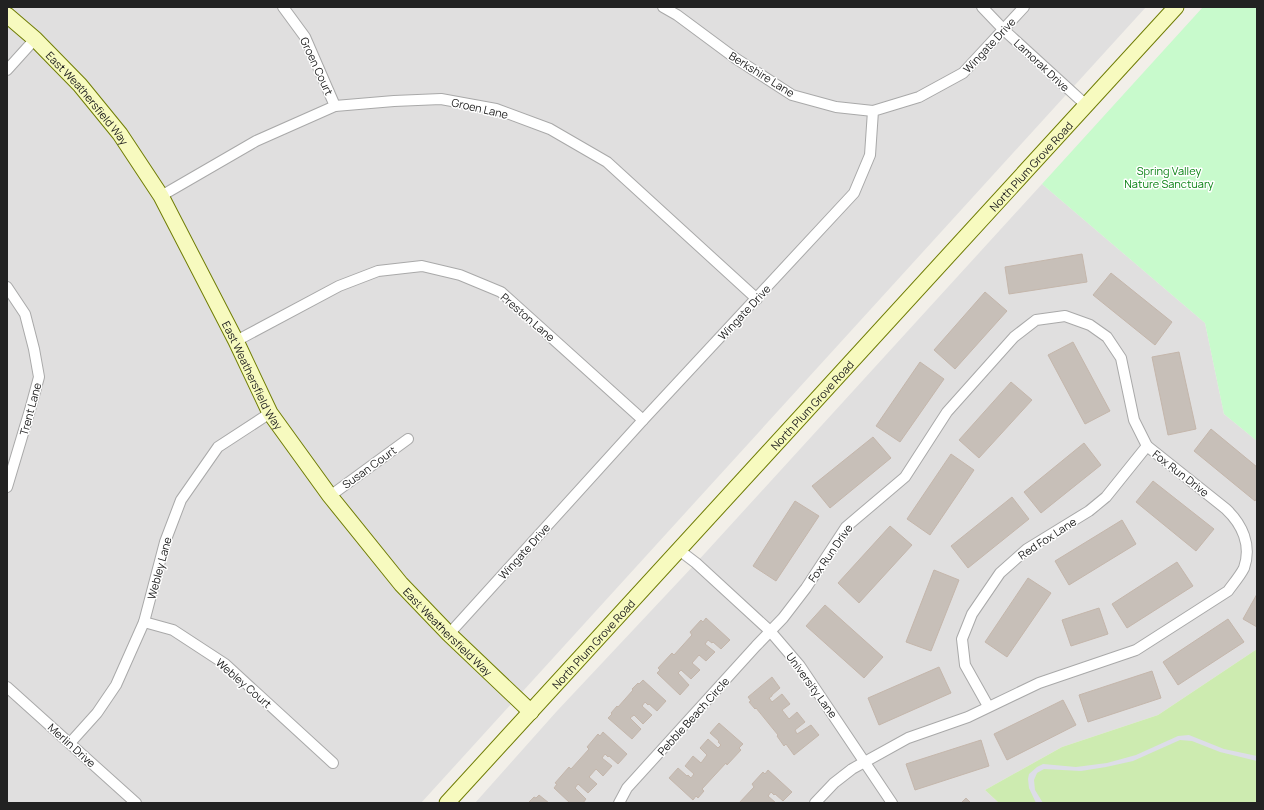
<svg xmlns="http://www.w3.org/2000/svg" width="1264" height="810" viewBox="0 0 1264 810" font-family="Manrope,sans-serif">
<rect width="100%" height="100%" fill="#f2efe9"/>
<g fill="#e0dfdf">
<path d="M 7,7 L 1146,7 L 421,803 L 7,803 Z"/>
<path d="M 1042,184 L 1205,323 L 1224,414 L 1257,441 L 1257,649 L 1158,715 L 1062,747 L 985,790 L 999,803 L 475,803 L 557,711 L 696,563 Z"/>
</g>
<path fill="#cdebb0" d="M 1257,649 L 1257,803 L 999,803 L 985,790 L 1062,747 L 1158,715 Z"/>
<path fill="#c8facc" d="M 1203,7 L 1257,7 L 1257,441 L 1224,414 L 1205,323 L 1042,184 Z"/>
<path fill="#dddde8" d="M 1189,735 L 1224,749 L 1257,756 L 1257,761 L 1220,752 L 1192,741 L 1180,740 L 1133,761 L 1106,767 L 1081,771 L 1044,769 L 1037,773 L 1034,780 L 1035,790 L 1043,803 L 1036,803 L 1029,788 L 1028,779 L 1029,774 L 1037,767 L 1043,764 L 1076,767 L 1107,763 L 1136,755 L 1178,736 Z"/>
<g fill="#c7bfb8" stroke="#c4b6ab">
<path d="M 1082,254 L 1087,282 L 1009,294 L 1005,267 Z"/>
<path d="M 1111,273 L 1172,322 L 1155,345 L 1093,295 Z"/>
<path d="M 985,292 L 1007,311 L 955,369 L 934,350 Z"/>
<path d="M 1073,342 L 1110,411 L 1085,424 L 1048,355 Z"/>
<path d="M 1179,352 L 1196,429 L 1168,435 L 1152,357 Z"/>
<path d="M 920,362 L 944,379 L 900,442 L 876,426 Z"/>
<path d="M 1011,382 L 1032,400 L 979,458 L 959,440 Z"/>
<path d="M 1211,429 L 1257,467 L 1257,498 L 1255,501 L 1194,451 Z"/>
<path d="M 873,437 L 891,458 L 830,508 L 812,486 Z"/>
<path d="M 1084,443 L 1101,465 L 1041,513 L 1024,492 Z"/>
<path d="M 951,454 L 974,470 L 930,535 L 907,519 Z"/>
<path d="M 1153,481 L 1214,529 L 1196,551 L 1136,502 Z"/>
<path d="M 1012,497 L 1029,519 L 968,568 L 951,546 Z"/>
<path d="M 795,501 L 819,516 L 776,581 L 753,566 Z"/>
<path d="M 1122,520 L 1136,544 L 1069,585 L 1055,561 Z"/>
<path d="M 890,526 L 912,545 L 859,603 L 838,583 Z"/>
<path d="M 1177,562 L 1193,586 L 1127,628 L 1112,604 Z"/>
<path d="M 934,570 L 959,580 L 931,651 L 906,642 Z"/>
<path d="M 1028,578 L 1051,593 L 1007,657 L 985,642 Z"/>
<path d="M 1257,594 L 1257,627 L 1243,619 Z"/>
<path d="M 825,605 L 883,657 L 864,678 L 806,626 Z"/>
<path d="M 1099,608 L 1108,634 L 1071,646 L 1062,620 Z"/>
<path d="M 706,618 L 730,640 L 721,649 L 713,642 L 712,643 L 708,640 L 705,644 L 715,652 L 706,661 L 699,655 L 692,663 L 700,670 L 691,679 L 681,670 L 678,673 L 689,685 L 680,695 L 657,673 L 660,670 L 658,668 L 672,653 L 674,655 L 692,635 L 690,632 L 701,620 L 703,622 Z"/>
<path d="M 1228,619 L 1244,642 L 1178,685 L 1163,662 Z"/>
<path d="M 939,667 L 951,693 L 879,725 L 868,698 Z"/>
<path d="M 1152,671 L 1161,698 L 1088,722 L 1079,695 Z"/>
<path d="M 772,677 L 780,688 L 772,695 L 772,696 L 769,698 L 772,702 L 782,694 L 790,704 L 782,710 L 789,719 L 797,712 L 805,722 L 795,730 L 797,734 L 811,725 L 819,735 L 794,755 L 786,744 L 784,746 L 777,736 L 778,735 L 756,708 L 755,709 L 749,702 L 751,701 L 748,697 Z"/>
<path d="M 643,680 L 666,701 L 657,711 L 649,704 L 648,705 L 645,702 L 642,706 L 652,715 L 643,724 L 634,715 L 630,718 L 641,729 L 632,739 L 608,718 L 612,714 L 611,713 L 617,706 L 618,707 L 633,690 L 632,689 L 638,683 L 639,684 Z"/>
<path d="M 1063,700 L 1076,725 L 1007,760 L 994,734 Z"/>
<path d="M 719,723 L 743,744 L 739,748 L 741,750 L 727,765 L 726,763 L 702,789 L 704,791 L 698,798 L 696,796 L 693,800 L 669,778 L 678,768 L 687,776 L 688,775 L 691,778 L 694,774 L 685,766 L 693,756 L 701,763 L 707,755 L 700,748 L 708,739 L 718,748 L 721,745 L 718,742 L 719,741 L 710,733 Z"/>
<path d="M 603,732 L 627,754 L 618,764 L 609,756 L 608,757 L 605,754 L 602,758 L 612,766 L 603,776 L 596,769 L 589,777 L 597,784 L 588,793 L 578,784 L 575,788 L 586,799 L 583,803 L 570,803 L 554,788 L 557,784 L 555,783 L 569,767 L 571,769 L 589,749 L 587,747 L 598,734 L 600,736 Z"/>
<path d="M 981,740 L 989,766 L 915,790 L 906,764 Z"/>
<path d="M 768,770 L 792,792 L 783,801 L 775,794 L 774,795 L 771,792 L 768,796 L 776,803 L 739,803 L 754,787 L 752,784 L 763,772 L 765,774 Z"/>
<path d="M 539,795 L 549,803 L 528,803 L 534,797 L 536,798 Z"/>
<path d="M 966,798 L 971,803 L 961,803 Z"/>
</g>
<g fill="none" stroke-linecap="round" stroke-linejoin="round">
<g stroke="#a9a9a9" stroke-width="12">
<g id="street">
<path d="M 283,7 L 305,37 L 335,106"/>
<path d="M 663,7 L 677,15 L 735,58 L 792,95 L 836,107 L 873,111"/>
<path d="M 982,7 L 1004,30 L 1086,105"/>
<path d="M 7,70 L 35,39"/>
<path d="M 161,196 L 256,141 L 335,106 L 394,101 L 441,99 L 496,109 L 550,129 L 607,162 L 757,299"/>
<path d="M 7,287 L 25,314 L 34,349 L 39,377 L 30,410 L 7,487"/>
<path d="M 236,341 L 339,286 L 378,271 L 422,266 L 460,275 L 501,292 L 643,420"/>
<path d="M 330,496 L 408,439"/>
<path d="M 679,550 L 696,563 L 770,631 L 800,666 L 892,803"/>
<path d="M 144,622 L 173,630 L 225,664 L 333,763"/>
<path d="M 449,634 L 643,420 L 854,193 L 870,155 L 873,111 L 919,97 L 963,73 L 1024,7"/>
<path d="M 7,687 L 136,803"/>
<path d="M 988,706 L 965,665 L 962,639 L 972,614 L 1000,573 L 1027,549 L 1089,511 L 1106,497 L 1147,446"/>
<path d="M 70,743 L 97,713 L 116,685 L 144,622 L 165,542 L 181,500 L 218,447 L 270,413"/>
<path d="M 619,803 L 627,788 L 756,646 L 783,618 L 806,588 L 846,527 L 905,477 L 947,412 L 1014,337 L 1036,320 L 1065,316 L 1090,325 L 1107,337 L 1121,358 L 1134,420 L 1147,446 L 1226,509 C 1242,524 1252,545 1244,568 C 1240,576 1233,584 1228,591 L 1136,650 L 1039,683 L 968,717 L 908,738 L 852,769 L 834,783 L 815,803"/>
</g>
</g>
<g stroke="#707d05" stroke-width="17">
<g id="secondary">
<path id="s1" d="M 7,15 L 35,39 L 80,85 L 120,134 L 161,196 L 236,341 L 270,413 L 330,496 L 401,584 L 449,634 L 531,712"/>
<path id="s2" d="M 447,803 L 1176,7"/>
</g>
</g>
<use href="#street" stroke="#fff" stroke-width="10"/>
<use href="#secondary" stroke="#f7fabf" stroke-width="15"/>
</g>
<g text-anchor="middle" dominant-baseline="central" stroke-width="3" stroke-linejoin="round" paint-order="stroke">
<g font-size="11" fill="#222" stroke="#fff">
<text transform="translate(989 45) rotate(-47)">Wingate Drive</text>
<text transform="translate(1042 65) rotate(43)">Lamorak Drive</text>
<text transform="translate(317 66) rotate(65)">Groen Court</text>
<text transform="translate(762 74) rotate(32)">Berkshire Lane</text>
<text stroke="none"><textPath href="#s1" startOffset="116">East Weathersfield Way</textPath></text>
<text transform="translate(480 108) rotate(13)">Groen Lane</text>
<text stroke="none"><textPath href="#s2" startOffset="864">North Plum Grove Road</textPath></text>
<text transform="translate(744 312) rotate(-47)">Wingate Drive</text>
<text transform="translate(528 317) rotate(41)">Preston Lane</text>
<text stroke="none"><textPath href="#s1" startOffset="440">East Weathersfield Way</textPath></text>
<text stroke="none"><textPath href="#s2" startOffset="540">North Plum Grove Road</textPath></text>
<text transform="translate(30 409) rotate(-75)">Trent Lane</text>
<text transform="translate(369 467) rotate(-36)">Susan Court</text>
<text transform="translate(1181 473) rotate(38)">Fox Run Drive</text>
<text transform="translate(1047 538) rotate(-33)">Red Fox Lane</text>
<text transform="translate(524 551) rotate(-48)">Wingate Drive</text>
<text transform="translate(830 553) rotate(-55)">Fox Run Drive</text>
<text transform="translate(159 568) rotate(-75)">Webley Lane</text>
<text stroke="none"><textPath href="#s1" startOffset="764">East Weathersfield Way</textPath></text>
<text stroke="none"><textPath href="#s2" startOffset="216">North Plum Grove Road</textPath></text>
<text transform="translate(244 683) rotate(41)">Webley Court</text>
<text transform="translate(812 685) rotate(54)">University Lane</text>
<text transform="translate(693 716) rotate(-48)">Pebble Beach Circle</text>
<text transform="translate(72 745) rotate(42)">Merlin Drive</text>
</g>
<g font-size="11" fill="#0c8416" stroke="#fff">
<text x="1169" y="170">Spring Valley<tspan x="1169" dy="13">Nature Sanctuary</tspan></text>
</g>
</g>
<rect width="1264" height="810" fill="none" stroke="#222222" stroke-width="16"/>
</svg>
